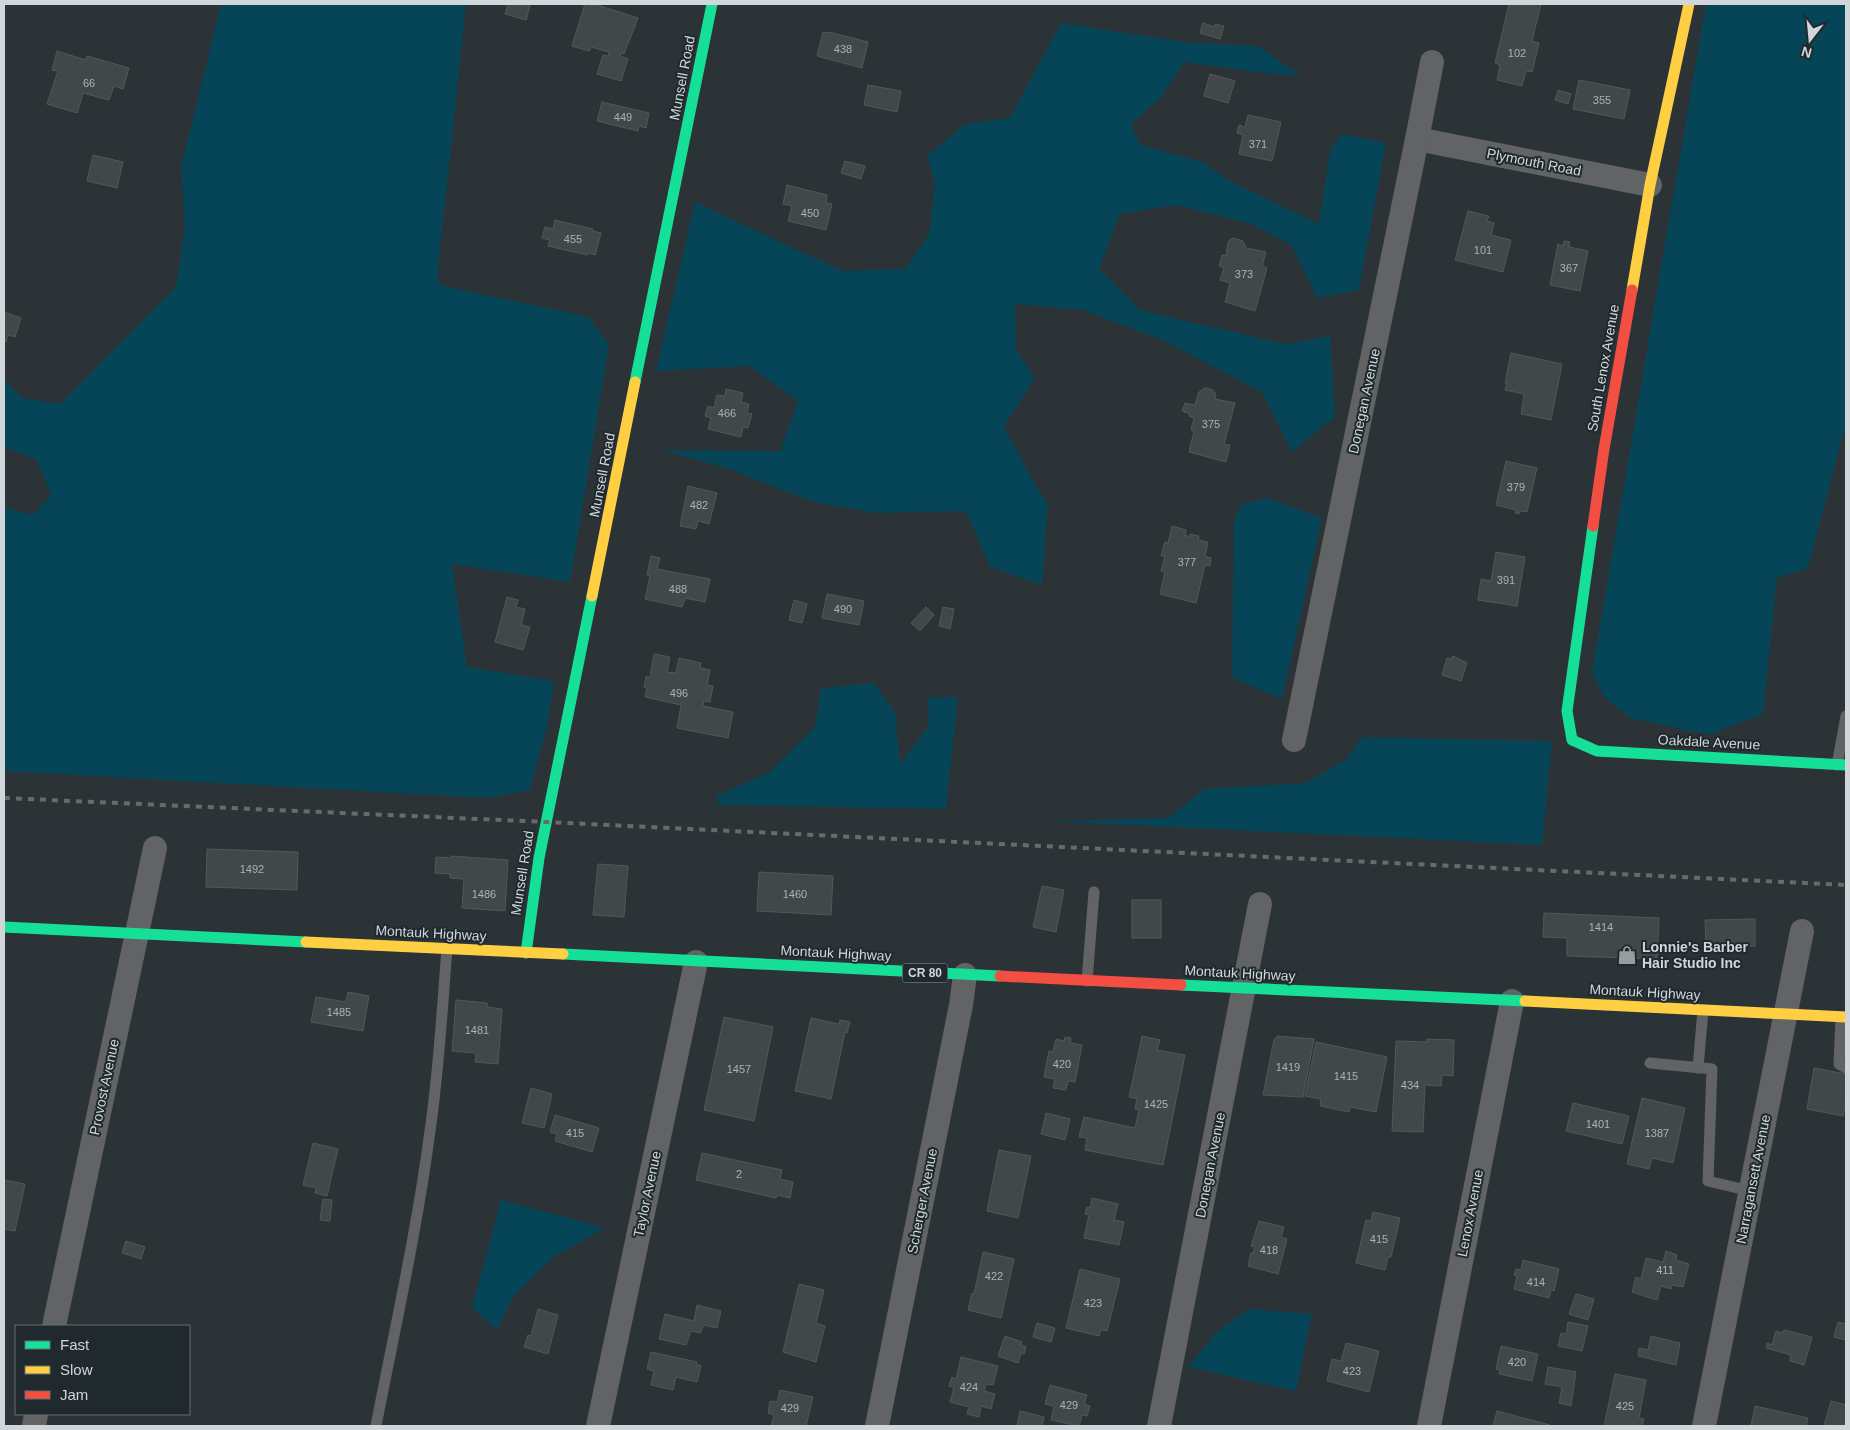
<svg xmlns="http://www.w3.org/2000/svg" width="1850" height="1430" viewBox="0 0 1850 1430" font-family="Arial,sans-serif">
<rect width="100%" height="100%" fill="#2c3336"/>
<g fill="#064557">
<path d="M 221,4 L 466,4 L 438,269 L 439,285 L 589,317 L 609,345 L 570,582 L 452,564 L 467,667 L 554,681 L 547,726 L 530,790 L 489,798 L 4,771 L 4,507 L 33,515 L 51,495 L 37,460 L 4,447 L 4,379 L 22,398 L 60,404 L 176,287 L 185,225 L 181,167 Z"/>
<path d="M 1706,4 L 1846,4 L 1846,424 L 1808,568 L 1777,578 L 1763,714 L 1709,735 L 1630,718 L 1604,697 L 1592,672 Z"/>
<path d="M 1061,23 L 1185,42 L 1258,46 L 1301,76 L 1254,72 L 1184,62 L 1162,96 L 1131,125 L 1140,145 L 1203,162 L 1229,181 L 1319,224 L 1330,151 L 1342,134 L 1386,143 L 1359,290 L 1317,298 L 1292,246 L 1252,224 L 1175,205 L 1120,214 L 1099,269 L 1140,310 L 1284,344 L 1330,336 L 1335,417 L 1292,452 L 1262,392 L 1162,340 L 1083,310 L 1015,304 L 1016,350 L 1035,378 L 1004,426 L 1029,474 L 1048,504 L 1042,585 L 990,567 L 966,511 L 875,513 L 814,502 L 726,468 L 662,450 L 780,451 L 798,401 L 749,366 L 656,371 L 695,202 L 842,271 L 905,269 L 929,234 L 935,184 L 927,156 L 965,124 L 1010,118 Z"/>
<path d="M 1267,498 L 1322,518 L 1282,699 L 1232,678 L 1234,521 L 1241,504 Z"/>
<path d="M 874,683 L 895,712 L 900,763 L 929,726 L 928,698 L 958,697 L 946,809 L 719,805 L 716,796 L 770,772 L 815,727 L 821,688 Z"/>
<path d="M 1362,737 L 1552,741 L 1542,845 L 1048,821 L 1168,818 L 1205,789 L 1306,783 L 1347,759 Z"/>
<path d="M 501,1200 L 605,1228 L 552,1258 L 513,1297 L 497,1330 L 472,1308 Z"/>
<path d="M 1248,1309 L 1312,1314 L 1296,1391 L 1188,1367 L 1216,1333 Z"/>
</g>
<g fill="#42484a" stroke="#52585a">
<path d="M 508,4 L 524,4 L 530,6 L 526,20 L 505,14 Z"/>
<path d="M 585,4 L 594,4 L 638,18 L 624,54 L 621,53 L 620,56 L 628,59 L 621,81 L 597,74 L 603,55 L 608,56 L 609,52 L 591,47 L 589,51 L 572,46 Z"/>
<path d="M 1509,4 L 1541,4 L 1532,41 L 1539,43 L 1532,72 L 1526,71 L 1522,86 L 1497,80 L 1500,65 L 1495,63 Z"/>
<path d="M 1203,23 L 1215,27 L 1215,24 L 1224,26 L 1220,39 L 1200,33 Z"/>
<path d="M 823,32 L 828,33 L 829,32 L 868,42 L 862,68 L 817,56 Z"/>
<path d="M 57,51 L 86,60 L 87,56 L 129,68 L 123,89 L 114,86 L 109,100 L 83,93 L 77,113 L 47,104 L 58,71 L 52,70 Z"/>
<path d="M 1210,74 L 1235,81 L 1228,103 L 1204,96 Z"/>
<path d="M 1579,80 L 1630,90 L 1624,119 L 1573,109 Z"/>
<path d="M 868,85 L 901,91 L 897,112 L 864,105 Z"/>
<path d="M 1558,90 L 1571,94 L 1568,104 L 1555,100 Z"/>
<path d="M 602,102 L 649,113 L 646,128 L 639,126 L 638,131 L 597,121 Z"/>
<path d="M 1248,115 L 1281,122 L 1272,161 L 1239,154 L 1243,135 L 1237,133 L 1239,125 L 1245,127 Z"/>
<path d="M 93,155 L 123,162 L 117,188 L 87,181 Z"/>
<path d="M 845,161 L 865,166 L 861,179 L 841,173 Z"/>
<path d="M 787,185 L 827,195 L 826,203 L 832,204 L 826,230 L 788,221 L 792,206 L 783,204 Z"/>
<path d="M 1468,211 L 1489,216 L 1487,221 L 1494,223 L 1491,235 L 1511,240 L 1503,272 L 1455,260 Z"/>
<path d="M 555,220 L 593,229 L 593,231 L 601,233 L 595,255 L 588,253 L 587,255 L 548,246 L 550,240 L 542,238 L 545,227 L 553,229 Z"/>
<path d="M 1232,238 L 1243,241 L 1246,248 L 1266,252 L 1262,266 L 1267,268 L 1255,311 L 1225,302 L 1230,283 L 1220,280 L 1224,268 L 1219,266 L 1222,255 L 1226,256 L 1228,242 Z"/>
<path d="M 1564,241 L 1570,242 L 1569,247 L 1588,251 L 1580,291 L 1550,285 L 1558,244 L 1563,246 Z"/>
<path d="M 4,312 L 21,318 L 15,337 L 8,335 L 6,342 L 4,341 Z"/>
<path d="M 1511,353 L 1562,364 L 1551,420 L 1521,414 L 1524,394 L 1505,390 L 1507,383 L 1505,383 Z"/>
<path d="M 1205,388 L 1213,390 L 1216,395 L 1215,399 L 1235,403 L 1224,444 L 1230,445 L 1226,462 L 1189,452 L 1194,431 L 1191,430 L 1194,418 L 1189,416 L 1190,414 L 1182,411 L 1185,403 L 1195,405 L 1199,392 Z"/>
<path d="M 726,389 L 743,393 L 741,402 L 749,404 L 747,413 L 752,414 L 748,428 L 743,427 L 741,437 L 708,429 L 711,418 L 705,416 L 708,406 L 714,408 L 717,395 L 725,396 Z"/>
<path d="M 1506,461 L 1537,468 L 1527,512 L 1520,511 L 1519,514 L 1515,513 L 1516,510 L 1496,505 Z"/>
<path d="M 688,486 L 717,493 L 709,524 L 698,521 L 696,529 L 680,526 Z"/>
<path d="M 1172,526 L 1186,530 L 1185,535 L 1190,537 L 1190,534 L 1199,536 L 1198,540 L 1208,542 L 1205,556 L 1211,558 L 1210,566 L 1205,565 L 1196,603 L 1160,594 L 1165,572 L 1161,571 L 1165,556 L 1161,556 L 1165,542 L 1168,543 Z"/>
<path d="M 1496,552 L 1525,557 L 1517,606 L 1478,600 L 1481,579 L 1491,581 Z"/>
<path d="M 651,556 L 660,558 L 657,569 L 710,579 L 705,602 L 685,598 L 682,607 L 645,599 L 650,576 L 647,575 Z"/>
<path d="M 827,594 L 864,601 L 859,625 L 822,618 Z"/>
<path d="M 507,597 L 518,600 L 516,607 L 525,609 L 521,625 L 530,627 L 523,650 L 495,642 Z"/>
<path d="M 794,600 L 807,604 L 802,623 L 789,620 Z"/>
<path d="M 926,607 L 934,615 L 920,631 L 911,623 Z"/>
<path d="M 943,607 L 954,609 L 950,629 L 939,626 Z"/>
<path d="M 654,654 L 670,657 L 667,672 L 676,673 L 679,658 L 701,663 L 700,668 L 710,670 L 707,685 L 713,686 L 710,702 L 704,701 L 703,706 L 733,712 L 728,738 L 677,728 L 681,705 L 645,697 L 647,688 L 644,687 L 646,677 L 650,677 Z"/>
<path d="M 1453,656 L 1467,663 L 1461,681 L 1442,675 L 1447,658 L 1451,659 Z"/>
<path d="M 207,849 L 298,852 L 297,890 L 206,887 Z"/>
<path d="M 451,856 L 508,860 L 505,911 L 462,908 L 464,879 L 450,878 L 450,874 L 435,873 L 436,857 L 451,858 Z"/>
<path d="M 598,864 L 628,866 L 624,917 L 593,915 Z"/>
<path d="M 759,872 L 833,876 L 831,915 L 757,911 Z"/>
<path d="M 1042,886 L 1064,890 L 1056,932 L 1033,927 Z"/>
<rect x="1132" y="900" width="29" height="38"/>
<path d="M 1544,913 L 1659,918 L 1657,959 L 1567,956 L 1567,938 L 1543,937 Z"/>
<path d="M 1755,919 L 1755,946 L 1728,947 L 1728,950 L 1706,951 L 1705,920 Z"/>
<path d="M 348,992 L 369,996 L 363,1031 L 311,1022 L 316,997 L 346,1002 Z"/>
<path d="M 456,1000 L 487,1003 L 487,1007 L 502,1009 L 498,1064 L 475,1062 L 476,1053 L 452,1051 Z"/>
<path d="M 724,1017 L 773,1027 L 754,1121 L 704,1110 Z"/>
<path d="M 811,1018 L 839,1024 L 840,1020 L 850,1022 L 847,1033 L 845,1032 L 831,1099 L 795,1091 Z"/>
<path d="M 1142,1036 L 1160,1040 L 1157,1050 L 1185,1055 L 1163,1165 L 1085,1150 L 1087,1138 L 1079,1137 L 1084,1117 L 1135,1128 L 1139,1110 L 1135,1109 L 1137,1099 L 1129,1097 Z"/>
<path d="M 1277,1036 L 1314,1039 L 1303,1097 L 1263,1095 L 1274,1040 Z"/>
<path d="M 1065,1037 L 1071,1038 L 1070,1043 L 1082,1045 L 1075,1082 L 1068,1081 L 1066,1090 L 1053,1088 L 1055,1079 L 1044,1077 L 1049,1051 L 1053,1052 L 1056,1039 L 1064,1041 Z"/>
<path d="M 1427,1039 L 1454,1040 L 1453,1076 L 1442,1075 L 1441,1086 L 1425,1085 L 1423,1132 L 1392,1131 L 1396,1041 L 1427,1042 Z"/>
<path d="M 1316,1042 L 1387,1057 L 1376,1112 L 1350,1107 L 1349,1112 L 1320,1106 L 1321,1099 L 1305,1096 Z"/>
<path d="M 1814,1068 L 1846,1074 L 1846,1099 L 1843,1116 L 1807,1109 Z"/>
<path d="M 531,1088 L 552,1094 L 544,1128 L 522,1123 Z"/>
<path d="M 1642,1098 L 1685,1108 L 1673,1163 L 1652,1158 L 1649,1169 L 1627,1164 Z"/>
<path d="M 1573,1103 L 1629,1116 L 1622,1144 L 1566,1131 Z"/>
<path d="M 1046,1113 L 1070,1119 L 1065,1140 L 1041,1134 Z"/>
<path d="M 555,1115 L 599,1128 L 592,1152 L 555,1141 L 557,1134 L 550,1132 Z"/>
<path d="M 313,1143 L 338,1149 L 327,1196 L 315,1193 L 316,1188 L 303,1185 Z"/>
<path d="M 999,1150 L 1031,1156 L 1018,1218 L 987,1211 Z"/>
<path d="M 702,1153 L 782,1170 L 780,1179 L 793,1182 L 790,1198 L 777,1195 L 776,1198 L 696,1180 Z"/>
<path d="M 4,1180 L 25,1184 L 15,1231 L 4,1229 Z"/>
<path d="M 1092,1198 L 1118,1204 L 1114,1220 L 1124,1222 L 1119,1245 L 1084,1238 L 1089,1215 L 1085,1214 L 1087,1207 L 1090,1208 Z"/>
<path d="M 323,1199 L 332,1200 L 330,1221 L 320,1220 Z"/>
<path d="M 1373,1212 L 1400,1218 L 1391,1257 L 1388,1257 L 1385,1270 L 1356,1263 L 1366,1220 L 1371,1221 Z"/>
<path d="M 1259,1221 L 1284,1227 L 1281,1237 L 1287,1239 L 1278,1274 L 1248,1266 L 1251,1253 L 1253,1253 L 1255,1247 L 1251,1246 Z"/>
<path d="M 126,1241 L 145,1247 L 141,1259 L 122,1253 Z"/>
<path d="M 1666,1251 L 1677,1255 L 1676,1260 L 1689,1264 L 1683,1287 L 1672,1285 L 1671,1289 L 1661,1286 L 1657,1300 L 1632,1292 L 1636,1277 L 1641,1279 L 1646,1258 L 1663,1262 Z"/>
<path d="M 983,1252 L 1014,1259 L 1001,1318 L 968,1310 L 972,1293 L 974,1294 Z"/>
<path d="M 1523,1260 L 1559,1269 L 1554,1291 L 1551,1290 L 1549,1298 L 1514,1289 L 1517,1276 L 1514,1275 L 1516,1269 L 1521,1270 Z"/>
<path d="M 1080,1269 L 1120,1279 L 1107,1331 L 1101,1330 L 1099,1336 L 1066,1328 Z"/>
<path d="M 799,1284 L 824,1290 L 816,1323 L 825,1326 L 816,1362 L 783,1352 Z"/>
<path d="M 1576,1294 L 1594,1299 L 1588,1320 L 1569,1314 Z"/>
<path d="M 697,1305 L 721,1311 L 717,1328 L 703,1325 L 701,1333 L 691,1331 L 686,1345 L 659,1339 L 665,1314 L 694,1321 Z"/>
<path d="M 538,1309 L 558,1315 L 548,1354 L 524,1347 L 528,1335 L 531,1336 Z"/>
<path d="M 1568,1322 L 1588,1326 L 1582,1351 L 1558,1346 L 1561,1333 L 1566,1334 Z"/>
<path d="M 1838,1322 L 1846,1324 L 1846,1340 L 1834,1337 Z"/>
<path d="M 1037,1323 L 1055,1328 L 1051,1342 L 1033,1337 Z"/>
<path d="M 1784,1330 L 1812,1337 L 1804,1365 L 1790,1361 L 1791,1355 L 1766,1348 L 1767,1343 L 1772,1345 L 1776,1331 L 1783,1333 Z"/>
<path d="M 1005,1336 L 1022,1342 L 1021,1345 L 1026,1347 L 1024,1354 L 1021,1353 L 1018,1363 L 998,1356 Z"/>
<path d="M 1651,1336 L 1680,1343 L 1676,1365 L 1638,1356 L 1639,1348 L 1648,1350 Z"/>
<path d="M 1346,1343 L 1379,1351 L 1369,1392 L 1327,1381 L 1332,1359 L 1341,1361 Z"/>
<path d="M 1501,1346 L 1538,1354 L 1532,1381 L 1499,1374 L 1500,1370 L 1496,1369 Z"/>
<path d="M 651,1352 L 697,1362 L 696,1364 L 701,1366 L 697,1382 L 676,1377 L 673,1390 L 651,1385 L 654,1371 L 647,1369 Z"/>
<path d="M 961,1357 L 998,1366 L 993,1385 L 986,1384 L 984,1391 L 995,1394 L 991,1409 L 981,1406 L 979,1417 L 967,1414 L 969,1407 L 950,1402 L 954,1388 L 949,1386 L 952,1377 L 956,1379 Z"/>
<path d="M 1548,1367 L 1576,1372 L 1571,1406 L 1559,1403 L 1562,1387 L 1545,1384 Z"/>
<path d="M 1615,1374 L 1646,1380 L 1639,1418 L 1644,1419 L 1642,1426 L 1604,1426 Z"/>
<path d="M 1050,1385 L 1087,1395 L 1084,1404 L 1090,1406 L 1087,1416 L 1082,1415 L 1079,1426 L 1051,1420 L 1054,1406 L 1045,1404 Z"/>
<path d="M 780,1390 L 813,1397 L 806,1426 L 771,1426 L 774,1415 L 768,1413 L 770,1401 L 777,1402 Z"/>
<path d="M 1831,1401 L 1846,1405 L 1846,1426 L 1824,1426 Z"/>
<path d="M 1755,1406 L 1808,1418 L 1806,1426 L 1751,1426 Z"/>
<path d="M 1020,1411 L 1044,1417 L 1042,1426 L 1017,1426 Z"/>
<path d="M 1497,1411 L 1550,1425 L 1550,1426 L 1493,1426 Z"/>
</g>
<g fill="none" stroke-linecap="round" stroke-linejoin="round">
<g stroke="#616364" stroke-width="11">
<path d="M 1837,765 L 1846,716"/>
<path d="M 1087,981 L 1094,892"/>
<path d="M 1841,1017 L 1839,1064 L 1846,1068"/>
<path d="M 1650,1063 L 1712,1069 L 1708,1181 L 1750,1191"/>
<path d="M 1698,1068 L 1703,1010"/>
<path d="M 376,1426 C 395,1328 417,1230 430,1131 C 439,1070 442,1010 447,949"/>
</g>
<g stroke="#616364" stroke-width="24">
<path d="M 1417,139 L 1650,185"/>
<path d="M 1294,740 L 1417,139 L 1432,62"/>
<path d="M 54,1326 L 155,848"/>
<path d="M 34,1426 L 36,1414"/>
<path d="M 598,1426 L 696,962"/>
<path d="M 877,1426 L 961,1005 L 965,975"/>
<path d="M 1159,1426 L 1260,904"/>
<path d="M 1429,1426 L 1512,1001"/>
<path d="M 1704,1426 L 1802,931"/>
</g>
<g stroke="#16e098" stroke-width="11">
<path d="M 635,382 L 712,4"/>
<path d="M 1593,526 L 1567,711 L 1572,740 L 1597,751 L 1846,765"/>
<path d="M 4,927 L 306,942"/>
<path d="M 526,953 L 539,858 L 592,596"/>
<path d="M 563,954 L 1000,976"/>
<path d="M 1181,985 L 1525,1001"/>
</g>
<g stroke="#ffcf43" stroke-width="11">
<path d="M 1632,290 L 1650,185 L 1689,4"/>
<path d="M 592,596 L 635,382"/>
<path d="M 306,942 L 563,954"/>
<path d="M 1525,1001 L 1846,1017"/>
</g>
<g stroke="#f24e42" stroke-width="11">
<path d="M 1593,526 L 1604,449 L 1632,290"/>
<path d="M 1000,976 L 1181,985"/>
</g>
<path stroke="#686b6d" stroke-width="4" stroke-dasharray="6 6" stroke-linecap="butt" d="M 4,798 L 546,822 L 1846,885"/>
</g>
<defs>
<g id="shop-bare" transform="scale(1.5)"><path d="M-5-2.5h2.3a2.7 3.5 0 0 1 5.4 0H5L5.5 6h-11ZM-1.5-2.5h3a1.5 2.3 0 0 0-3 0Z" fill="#979da0" stroke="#202a2e" stroke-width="2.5" paint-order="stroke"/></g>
</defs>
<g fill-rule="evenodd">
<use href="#shop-bare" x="1627" y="955"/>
</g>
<g text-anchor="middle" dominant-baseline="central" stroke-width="4" stroke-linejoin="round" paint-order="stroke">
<g font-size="11" fill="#acb2b5">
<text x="843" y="49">438</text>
<text x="1517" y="53">102</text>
<text x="89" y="83">66</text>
<text x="1602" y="100">355</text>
<text x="623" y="117">449</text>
<text x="1258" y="144">371</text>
<text x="810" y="213">450</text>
<text x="573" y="239">455</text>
<text x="1483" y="250">101</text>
<text x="1569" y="268">367</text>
<text x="1244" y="274">373</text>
<text x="727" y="413">466</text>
<text x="1211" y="424">375</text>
<text x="1516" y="487">379</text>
<text x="699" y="505">482</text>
<text x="1187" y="562">377</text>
<text x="1506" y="580">391</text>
<text x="678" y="589">488</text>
<text x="843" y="609">490</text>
<text x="679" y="693">496</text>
<text x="252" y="869">1492</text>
<text x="484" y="894">1486</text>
<text x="795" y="894">1460</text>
<text x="1601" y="927">1414</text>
<text x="339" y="1012">1485</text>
<text x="477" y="1030">1481</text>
<text x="1062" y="1064">420</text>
<text x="1288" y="1067">1419</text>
<text x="739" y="1069">1457</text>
<text x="1346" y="1076">1415</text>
<text x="1410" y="1085">434</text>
<text x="1156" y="1104">1425</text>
<text x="1598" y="1124">1401</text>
<text x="575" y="1133">415</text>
<text x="1657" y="1133">1387</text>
<text x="739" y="1174">2</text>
<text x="1379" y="1239">415</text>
<text x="1269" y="1250">418</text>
<text x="1665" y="1270">411</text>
<text x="994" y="1276">422</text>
<text x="1536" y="1282">414</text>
<text x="1093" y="1303">423</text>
<text x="1517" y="1362">420</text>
<text x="1352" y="1371">423</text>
<text x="969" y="1387">424</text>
<text x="1069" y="1405">429</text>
<text x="1625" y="1406">425</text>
<text x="790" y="1408">429</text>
</g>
<rect fill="#202a2e" stroke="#9ba2a6" stroke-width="1" x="902.5" y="963.5" width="45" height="19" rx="4"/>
<g font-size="12" font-weight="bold" fill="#d0d6d9">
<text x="925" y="973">CR 80</text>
</g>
<g font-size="14" fill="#d0d6d9" stroke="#202a2e">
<text transform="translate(682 78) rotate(-79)">Munsell Road</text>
<text transform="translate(1534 162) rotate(11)">Plymouth Road</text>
<text transform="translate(1603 368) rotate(-80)">South Lenox Avenue</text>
<text transform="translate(1364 401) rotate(-78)">Donegan Avenue</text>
<text transform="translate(602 475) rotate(-79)">Munsell Road</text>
<text transform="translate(1709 742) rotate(3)">Oakdale Avenue</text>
<text transform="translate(522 873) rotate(-81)">Munsell Road</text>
<text transform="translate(431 933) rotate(3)">Montauk Highway</text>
<text transform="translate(836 953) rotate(3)">Montauk Highway</text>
<text transform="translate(1240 973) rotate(3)">Montauk Highway</text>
<text transform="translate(1645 992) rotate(3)">Montauk Highway</text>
<text transform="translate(104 1087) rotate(-78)">Provost Avenue</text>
<text transform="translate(1210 1165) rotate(-79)">Donegan Avenue</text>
<text transform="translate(1753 1179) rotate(-79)">Narragansett Avenue</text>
<text transform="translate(647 1194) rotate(-78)">Taylor Avenue</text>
<text transform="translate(922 1201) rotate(-79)">Scherger Avenue</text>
<text transform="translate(1470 1213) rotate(-79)">Lenox Avenue</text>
</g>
<g font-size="14" font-weight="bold" fill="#d0d6d9" stroke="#202a2e" text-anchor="start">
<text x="1642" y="947">Lonnie's Barber<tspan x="1642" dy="16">Hair Studio Inc</tspan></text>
</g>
</g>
<rect width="1850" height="1430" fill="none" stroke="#d0d6d9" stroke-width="10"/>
<rect x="15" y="1325" width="175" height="90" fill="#202a2e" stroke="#666f72"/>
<rect x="25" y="1341" width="25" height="8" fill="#16e098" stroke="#666f72"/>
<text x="60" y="1350" font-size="15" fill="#d0d6d9">Fast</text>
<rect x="25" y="1366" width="25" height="8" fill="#ffcf43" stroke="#666f72"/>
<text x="60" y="1375" font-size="15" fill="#d0d6d9">Slow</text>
<rect x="25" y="1391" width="25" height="8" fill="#f24e42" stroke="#666f72"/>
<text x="60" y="1400" font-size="15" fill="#d0d6d9">Jam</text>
<g transform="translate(1810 40) rotate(196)" stroke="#202a2e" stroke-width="4" paint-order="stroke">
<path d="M0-4L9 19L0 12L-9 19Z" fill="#d0d6d9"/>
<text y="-8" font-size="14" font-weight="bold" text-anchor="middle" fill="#d0d6d9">N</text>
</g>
</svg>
